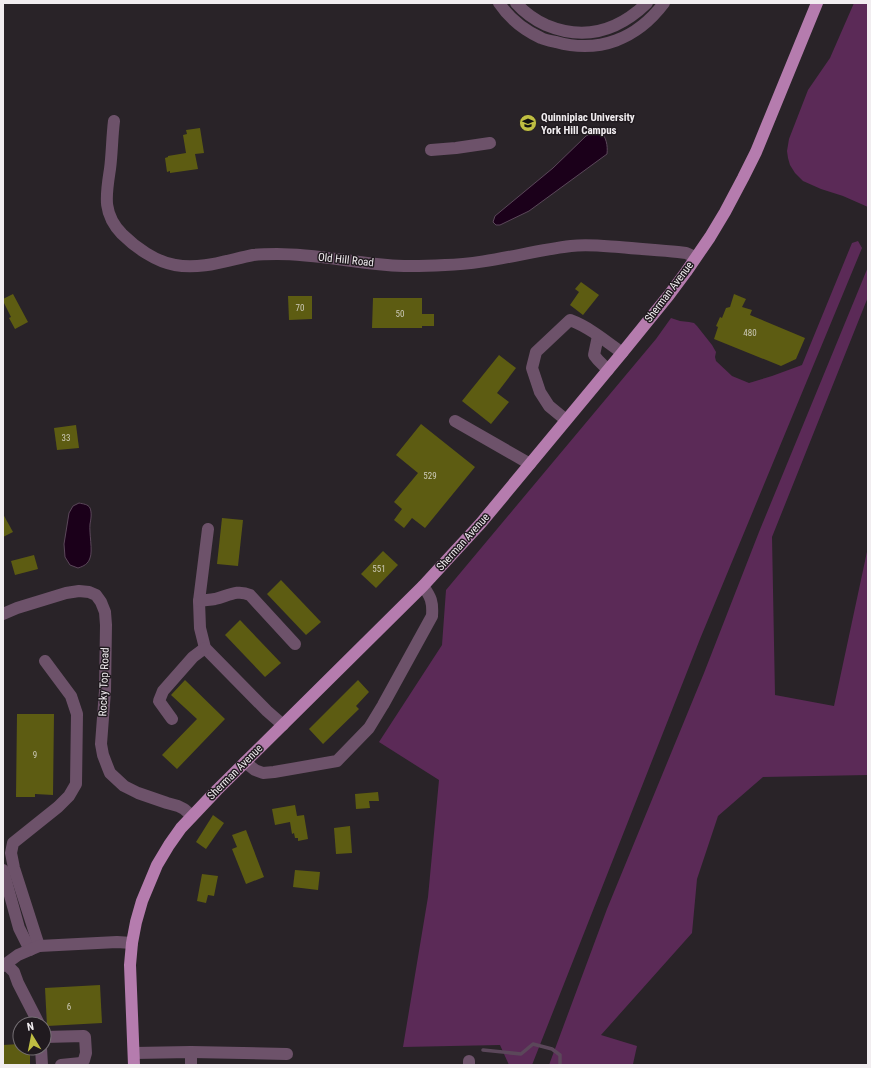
<svg xmlns="http://www.w3.org/2000/svg" width="871" height="1068" viewBox="0 0 871 1068" font-family="'Roboto Condensed',sans-serif">
<rect width="100%" height="100%" fill="#292328"/>
<g fill="#5b2a57">
<path d="M 854,3 L 868,3 L 868,207 L 843,196 L 821,189 L 803,181 L 795,173 L 790,165 L 788,158 L 787,151 L 789,139 L 808,90 L 830,58 Z"/>
<path d="M 858,241 L 862,248 L 700,639 L 532,1065 L 509,1065 L 500,1045 L 403,1047 L 428,897 L 439,780 L 379,742 L 442,645 L 446,590 L 656,339 L 671,318 L 680,321 L 689,322 L 694,323 L 697,326 L 712,345 L 716,352 L 715,357 L 716,361 L 732,376 L 749,383 L 772,376 L 802,365 L 852,243 Z"/>
<path d="M 868,267 L 868,297 L 772,537 L 775,695 L 834,706 L 868,547 L 868,775 L 763,777 L 718,816 L 697,879 L 692,933 L 601,1035 L 637,1046 L 633,1064 L 632,1065 L 549,1065 L 607,909 L 704,673 L 759,532 Z"/>
</g>
<g fill="#1b001a" stroke="#5b475a">
<path d="M 595,131 L 601,131 C 606,138 608,145 607,154 L 529,211 L 500,225 L 496,225 L 493,222 L 495,216 L 553,168 L 586,136 Z"/>
<path d="M 79,503 C 83,504 88,504 90,508 C 92,513 91,519 90,524 C 89,533 93,551 90,558 C 88,564 84,566 78,568 L 70,565 L 65,557 L 64,544 L 69,513 L 73,506 Z"/>
</g>
<g fill="none" stroke-linecap="round" stroke-linejoin="round">
<path stroke="#5b475a" stroke-width="3.5" d="M 483,1050 L 521,1054 L 533,1044 L 552,1049 L 560,1055 L 560,1065"/>
</g>
<g fill="#5d5c12">
<path d="M 200,128 L 204,153 L 195,154 L 198,169 L 170,173 L 170,171 L 167,172 L 165,158 L 168,157 L 168,156 L 186,153 L 183,135 L 187,134 L 186,130 Z"/>
<path d="M 581,282 L 599,295 L 583,315 L 570,305 L 579,292 L 575,289 Z"/>
<path d="M 13,294 L 28,322 L 15,329 L 9,318 L 11,317 L 3,301 L 3,299 Z"/>
<path d="M 734,294 L 746,299 L 742,307 L 752,310 L 750,315 L 805,338 L 796,359 L 781,366 L 714,339 L 718,327 L 716,326 L 720,317 L 722,318 L 726,308 L 730,307 Z"/>
<path d="M 288,296 L 312,296 L 312,319 L 289,320 Z"/>
<path d="M 373,298 L 422,298 L 422,314 L 434,314 L 434,326 L 422,326 L 422,328 L 372,328 Z"/>
<path d="M 499,355 L 516,368 L 497,393 L 509,402 L 491,424 L 462,401 Z"/>
<path d="M 421,424 L 475,467 L 425,528 L 412,518 L 404,528 L 394,520 L 402,509 L 394,502 L 418,473 L 396,455 Z"/>
<path d="M 76,425 L 79,448 L 57,450 L 54,428 Z"/>
<path d="M 3,514 L 13,532 L 3,537 Z"/>
<path d="M 222,518 L 243,520 L 238,566 L 217,564 Z"/>
<path d="M 383,551 L 398,565 L 376,588 L 361,574 Z"/>
<path d="M 34,555 L 38,569 L 15,575 L 11,561 Z"/>
<path d="M 281,580 L 321,622 L 306,635 L 267,594 Z"/>
<path d="M 240,620 L 281,663 L 265,677 L 225,635 Z"/>
<path d="M 185,680 L 225,719 L 177,769 L 162,755 L 197,719 L 171,695 Z"/>
<path d="M 358,680 L 369,692 L 356,706 L 359,709 L 323,744 L 309,729 Z"/>
<path d="M 17,714 L 54,714 L 53,795 L 35,794 L 35,797 L 16,797 Z"/>
<path d="M 378,792 L 379,801 L 369,801 L 370,808 L 356,809 L 355,794 Z"/>
<path d="M 295,805 L 297,816 L 304,815 L 308,839 L 298,841 L 298,838 L 295,838 L 294,833 L 292,834 L 290,822 L 275,825 L 272,809 Z"/>
<path d="M 213,815 L 224,823 L 206,849 L 196,842 Z"/>
<path d="M 350,826 L 352,853 L 336,854 L 334,828 Z"/>
<path d="M 246,830 L 264,877 L 246,884 L 232,849 L 237,847 L 232,835 Z"/>
<path d="M 295,870 L 320,872 L 318,890 L 293,887 Z"/>
<path d="M 202,874 L 218,876 L 214,896 L 208,895 L 206,903 L 197,901 Z"/>
<path d="M 100,985 L 102,1023 L 47,1026 L 45,988 Z"/>
<path d="M 20,1044 L 20,1048 L 30,1048 L 30,1065 L 4,1065 L 3,1045 Z"/>
</g>
<g fill="none" stroke-linecap="round" stroke-linejoin="round">
<g stroke="#6d526a" stroke-width="12">
<path d="M 499,3 C 509,18 524,30 541,38 C 545,40 551,41 556,42 C 599,54 637,39 664,3"/>
<path d="M 516,3 C 524,12 535,20 546,25 C 584,41 618,31 647,3"/>
<path d="M 114,121 C 112,137 112,154 110,169 C 106,195 102,213 122,234 C 135,247 156,262 175,265 C 201,270 228,260 253,255 C 261,254 269,254 277,254 C 314,254 350,262 387,265 C 406,267 426,266 445,265 C 488,264 529,251 571,246 C 587,244 604,246 619,247 C 639,249 658,250 678,252 L 686,253 L 695,257"/>
<path d="M 431,150 L 456,148 L 490,143"/>
<path d="M 598,336 L 594,355 L 598,360 L 608,370"/>
<path d="M 566,420 L 549,406 L 540,392 L 532,368 L 536,352 L 570,320 C 589,327 606,341 622,353"/>
<path d="M 455,421 L 530,464"/>
<path d="M 208,529 L 199,601 L 200,628 L 205,648 L 267,711 L 283,725"/>
<path d="M 199,601 C 205,600 210,600 215,599 C 228,596 237,589 250,595 L 295,644"/>
<path d="M 3,614 L 17,608 L 66,593 L 79,591 L 89,592 L 96,595 L 101,602 L 105,612 L 106,625 L 105,691 L 101,744 L 103,755 L 108,768 L 110,773 L 124,786 L 138,793 L 167,803 L 178,806 L 184,809 L 192,816"/>
<path d="M 172,719 L 159,701 L 163,691 L 193,657 L 205,648"/>
<path d="M 245,762 L 255,770 L 263,773 L 274,772 L 337,761 L 369,728 L 383,705 L 432,616 C 433,602 431,597 423,586"/>
<path d="M 3,870 L 19,928 L 30,950"/>
<path d="M 39,946 L 14,868 L 11,853 L 13,843 L 58,807 L 69,796 L 76,784 L 77,714 L 71,696 L 45,661"/>
<path d="M 6,964 L 14,972 L 18,983 L 39,1024"/>
<path d="M 3,966 L 18,955 L 39,946 L 117,942 L 132,943"/>
<path d="M 44,1037 L 84,1036 L 85,1037 L 86,1053 L 84,1060 L 81,1063 L 61,1065"/>
<path d="M 41,1048 L 42,1065"/>
<path d="M 191,1052 L 287,1054"/>
<path d="M 134,1053 L 191,1052 L 191,1065"/>
<path d="M 469,1061 L 469,1065"/>
</g>
<path stroke="#b57cae" stroke-width="12" d="M 134,1065 L 130,965 L 132,943 L 136,922 L 142,901 L 157,865 L 169,845 L 181,828 L 217,790 L 423,586 L 481,523 L 622,353 L 669,295 L 686,272 L 710,237 L 725,212 L 743,178 L 756,152 L 817,3"/>
</g>
<defs>
<g id="university-disc" transform="scale(0.9)"><circle r="9.5" fill="#bfbe42" stroke="#201a1f"/><path d="M0-5L7-2L0 1L-7-2ZM-4 1L0 2.5L4 1V4Q0 6-4 4Z" fill="#111"/></g>
</defs>
<g fill-rule="evenodd">
<use href="#university-disc" x="528" y="123"/>
</g>
<g text-anchor="middle" dominant-baseline="central" stroke-width="3" stroke-linejoin="round" paint-order="stroke">
<g font-size="9" fill="#ccc9b8">
<text x="300" y="308">70</text>
<text x="400" y="314">50</text>
<text x="750" y="333">480</text>
<text x="66" y="438">33</text>
<text x="430" y="476">529</text>
<text x="379" y="569">551</text>
<text x="35" y="755">9</text>
<text x="69" y="1007">6</text>
</g>
<g font-size="11" font-weight="bold" fill="#f1edf0" stroke="#201a1f" text-anchor="start">
<text x="541" y="117">Quinnipiac University<tspan x="541" dy="13">York Hill Campus</tspan></text>
</g>
<g font-size="11" fill="#f1edf0" stroke="#201a1f">
<text transform="translate(346 260) rotate(6)">Old Hill Road</text>
<text transform="translate(669 292) rotate(-53)">Sherman Avenue</text>
<text transform="translate(463 542) rotate(-48)">Sherman Avenue</text>
<text transform="translate(104 682) rotate(-88)">Rocky Top Road</text>
<text transform="translate(235 772) rotate(-45)">Sherman Avenue</text>
</g>
</g>
<rect width="871" height="1068" fill="none" stroke="#f1edf0" stroke-width="8"/>
<g transform="translate(32 1036) rotate(350)"><circle r="19" fill="#201a1f" stroke="#746e73"/>
<path d="M0-3L7 15L0 10L-7 15Z" fill="#bfbe42"/>
<text y="-6" font-size="11" font-weight="bold" text-anchor="middle" fill="#f1edf0">N</text>
</g>
</svg>
